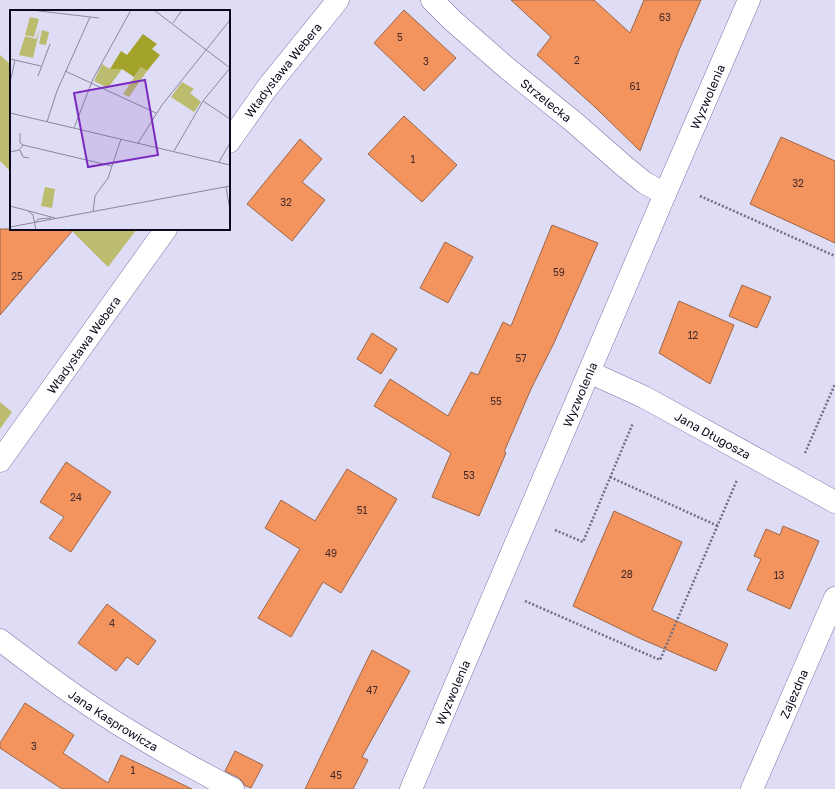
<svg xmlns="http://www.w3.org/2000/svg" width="835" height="789" viewBox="0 0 835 789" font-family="'Golos Text',sans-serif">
<rect width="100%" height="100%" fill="#dfddf6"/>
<g fill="#bbbc6d">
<path d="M 0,55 L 11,65 L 11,172 L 0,161 Z"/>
<path d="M 70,229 L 137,229 L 108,267 Z"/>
<path d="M 0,402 L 12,412 L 0,429 Z"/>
</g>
<g fill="#f3935d" stroke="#9d674a">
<path d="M 511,0 L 594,0 L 630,33 L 644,0 L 701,0 L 679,50 L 640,151 L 596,108 L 537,55 L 551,37 Z"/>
<path d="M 404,10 L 456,58 L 424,91 L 374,43 Z"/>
<path d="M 404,116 L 457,165 L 422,202 L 368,154 Z"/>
<path d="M 781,137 L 835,161 L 835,243 L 750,204 Z"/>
<path d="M 300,139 L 322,159 L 302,182 L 325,200 L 292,241 L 247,204 Z"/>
<path d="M 552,225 L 598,243 L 554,343 L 531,389 L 504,452 L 506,453 L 479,516 L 432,497 L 451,453 L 374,406 L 390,379 L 448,416 L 471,372 L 478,375 L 503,322 L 511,326 Z"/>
<path d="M 0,229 L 74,229 L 0,315 Z"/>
<path d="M 445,242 L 473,257 L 448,303 L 420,288 Z"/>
<path d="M 742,285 L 771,297 L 757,328 L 729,316 Z"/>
<path d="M 679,301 L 734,325 L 710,384 L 659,353 Z"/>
<path d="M 372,333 L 397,349 L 381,374 L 357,359 Z"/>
<path d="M 66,462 L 111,492 L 71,552 L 49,538 L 64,517 L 40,502 Z"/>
<path d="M 347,469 L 397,499 L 341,593 L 323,582 L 291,637 L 258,618 L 300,549 L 265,528 L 281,500 L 315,521 Z"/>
<path d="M 614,511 L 682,542 L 652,610 L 728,644 L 716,671 L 639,638 L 573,606 Z"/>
<path d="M 783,526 L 819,541 L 790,609 L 747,590 L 761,559 L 754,556 L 766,529 L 780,535 Z"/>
<path d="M 107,604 L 156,641 L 138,665 L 127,657 L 116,671 L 78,643 Z"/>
<path d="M 372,650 L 410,671 L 362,757 L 368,760 L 353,789 L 305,789 Z"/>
<path d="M 25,703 L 74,735 L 63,753 L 108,783 L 121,755 L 192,789 L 62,789 L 0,748 L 0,743 Z"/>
<path d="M 235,751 L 263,765 L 251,788 L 244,785 L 243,782 L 239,778 L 225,771 Z"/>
</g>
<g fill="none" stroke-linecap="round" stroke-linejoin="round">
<g stroke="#7b74aa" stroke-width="23">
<g id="street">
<path id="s1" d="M 432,0 L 452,20 L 508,69 L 575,123 L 624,166 L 645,183 L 665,194"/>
<path id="s2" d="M 229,142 L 267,88 L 338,0"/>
<path id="s3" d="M 589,372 L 644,397 L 835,502"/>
<path id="s4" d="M 0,461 L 166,229"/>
<path id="s5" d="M 0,640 C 24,658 48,677 73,694 C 124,730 179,761 233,789"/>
<path id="s6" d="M 752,789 L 835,598"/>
</g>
</g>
<g stroke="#7b74aa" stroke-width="23">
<g id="secondary">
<path id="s7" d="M 411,789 L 665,194 L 749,0"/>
</g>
</g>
<g stroke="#706e84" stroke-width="2.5" stroke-dasharray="2 2" stroke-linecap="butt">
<path d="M 700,196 L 835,256"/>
<path d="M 805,453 L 835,384"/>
<path d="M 610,477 L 718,526"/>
<path d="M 555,530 L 583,542 L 633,423"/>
<path d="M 525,601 L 660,660 L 737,480"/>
</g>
<use href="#street" stroke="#fff" stroke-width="22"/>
<use href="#secondary" stroke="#fff" stroke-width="22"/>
</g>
<g text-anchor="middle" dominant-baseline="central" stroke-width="3" stroke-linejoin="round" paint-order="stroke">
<g font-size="10" fill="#452b2c">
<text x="665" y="17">63</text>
<text x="400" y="37">5</text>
<text x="577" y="60">2</text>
<text x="426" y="61">3</text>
<text x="635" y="86">61</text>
<text x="413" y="159">1</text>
<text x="798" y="183">32</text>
<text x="286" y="202">32</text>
<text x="559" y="272">59</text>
<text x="17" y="276">25</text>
<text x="693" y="335">12</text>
<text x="521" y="358">57</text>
<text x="496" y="401">55</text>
<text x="469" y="475">53</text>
<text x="76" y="497">24</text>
<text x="362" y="510">51</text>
<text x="331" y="553">49</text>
<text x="627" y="574">28</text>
<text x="779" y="575">13</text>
<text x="112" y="623">4</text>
<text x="372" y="690">47</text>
<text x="34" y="746">3</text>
<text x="133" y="770">1</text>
<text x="336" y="775">45</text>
</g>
<g font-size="12" fill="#0b081b" stroke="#dfddf6">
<text stroke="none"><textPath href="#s2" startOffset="90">Władysława Webera</textPath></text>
<text stroke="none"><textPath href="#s7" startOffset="753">Wyzwolenia</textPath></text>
<text stroke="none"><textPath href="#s1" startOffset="152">Strzelecka</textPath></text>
<text stroke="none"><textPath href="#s4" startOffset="143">Władysława Webera</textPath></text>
<text stroke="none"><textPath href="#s7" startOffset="429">Wyzwolenia</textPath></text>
<text stroke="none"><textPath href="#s3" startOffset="139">Jana Długosza</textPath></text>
<text stroke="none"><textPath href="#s7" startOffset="105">Wyzwolenia</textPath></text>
<text stroke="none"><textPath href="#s6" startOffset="104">Zajezdna</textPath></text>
<text stroke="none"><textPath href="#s5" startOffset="139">Jana Kasprowicza</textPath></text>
</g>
</g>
<g transform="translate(10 10)">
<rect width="220" height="220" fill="#dfddf6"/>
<path d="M 20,7 L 29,9 L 24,27 L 15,25 ZM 30,18 L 23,48 L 9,45 L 15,26 L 26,29 ZM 32,20 L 39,22 L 36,35 L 29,34 ZM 92,54 L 100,59 L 112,59 L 98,78 L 84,71 ZM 131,57 L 137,61 L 119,87 L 113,84 ZM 172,72 L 184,79 L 180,83 L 191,92 L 184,102 L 161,87 ZM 35,177 L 45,179 L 42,198 L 31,196 Z" fill="#bbbc6d"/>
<path d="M 133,24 L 147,34 L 142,39 L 150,45 L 137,61 L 131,57 L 124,67 L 112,59 L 100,59 L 111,41 L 117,45 Z" fill="#a3a32c"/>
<path fill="none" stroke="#8a889e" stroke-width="1" d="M 21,0 L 89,8M 144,0 L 220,58M 163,13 L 172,0M 0,49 L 31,56M 55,61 L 146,103M 28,66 L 40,34M 0,73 L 5,50M 193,91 L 220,109M 0,103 L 220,155M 37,112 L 47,81 L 80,7M 64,118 L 83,69 L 121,0M 10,123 L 10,133 L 13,135 L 102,156M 128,133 L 152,95 L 220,10M 10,140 L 13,147 L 19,148M 164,141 L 193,91 L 220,58M 0,142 L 9,140 L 13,135M 209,152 L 220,133M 216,177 L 220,200M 0,196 L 45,208M 18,201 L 23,205 L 26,220M 83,202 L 85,186 L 98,168 L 111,129M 25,213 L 28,209 L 41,208M 0,217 L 220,176"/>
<path fill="#7b2cbf" fill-opacity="0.15" stroke="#7b2cbf" stroke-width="2" d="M 135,70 L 148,145 L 78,157 L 64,83 Z"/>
<rect width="220" height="220" fill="none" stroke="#0b081b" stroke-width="2"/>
</g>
</svg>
